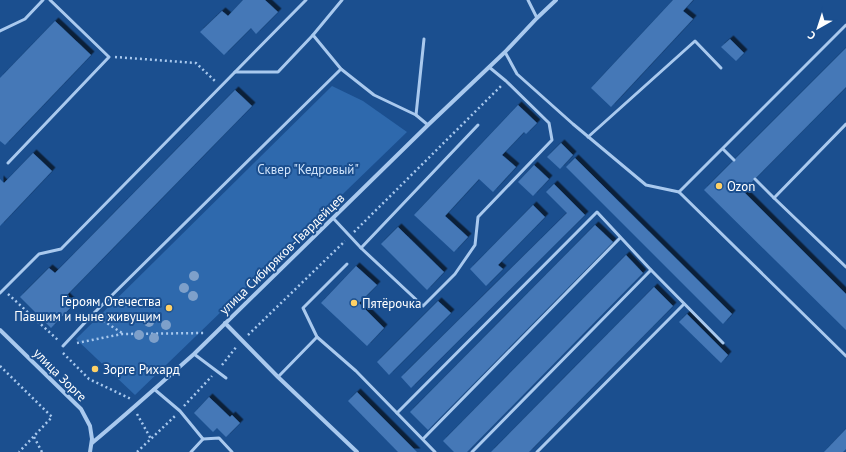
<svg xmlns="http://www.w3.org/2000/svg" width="846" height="452" viewBox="0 0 846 452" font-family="'PT Sans',sans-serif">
<defs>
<filter id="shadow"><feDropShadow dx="3.5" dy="-3.5" stdDeviation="0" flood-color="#0009"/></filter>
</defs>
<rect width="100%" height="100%" fill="#1b4f8f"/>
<path fill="#2e69ad" d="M 332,86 L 363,101 L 407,132 L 135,395 L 76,339 Z"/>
<g fill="#4478b7" filter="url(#shadow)">
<path d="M 243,0 L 265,0 L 278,12 L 256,34 L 251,28 L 224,55 L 200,32 L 222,11 L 228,16 Z"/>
<path d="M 673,0 L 693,0 L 683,11 L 693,19 L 611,107 L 591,88 Z"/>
<path d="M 55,21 L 91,55 L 5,145 L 0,141 L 0,78 Z"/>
<path d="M 730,39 L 744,53 L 736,61 L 721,47 Z"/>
<path d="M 846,48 L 846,87 L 743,191 L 846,294 L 846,330 L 704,190 Z"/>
<path d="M 235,90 L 252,106 L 66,296 L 74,304 L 51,328 L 20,297 L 49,268 L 55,273 Z"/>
<path d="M 518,105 L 537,123 L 526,134 L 524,132 L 502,155 L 516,167 L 493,192 L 479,179 L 445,216 L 468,237 L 454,252 L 414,215 Z"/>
<path d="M 561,143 L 573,155 L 560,169 L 547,157 Z"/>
<path d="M 33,153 L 52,171 L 0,226 L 0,179 L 4,183 Z"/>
<path d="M 575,158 L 732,314 L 723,324 L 566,167 Z"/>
<path d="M 534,165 L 549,179 L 533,196 L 518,182 Z"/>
<path d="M 554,184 L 585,215 L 411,388 L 401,377 L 567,213 L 546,192 Z"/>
<path d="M 533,205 L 545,217 L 498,265 L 503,269 L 486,286 L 470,269 Z"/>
<path d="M 595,225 L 613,242 L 428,430 L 410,412 Z"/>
<path d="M 398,227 L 444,272 L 427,290 L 381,244 Z"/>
<path d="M 626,255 L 643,273 L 467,452 L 454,452 L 443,441 Z"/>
<path d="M 356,266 L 377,285 L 359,303 L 384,328 L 367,346 L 321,303 Z"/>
<path d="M 654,287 L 673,306 L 529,452 L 491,452 Z"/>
<path d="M 438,301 L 451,313 L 389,375 L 377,362 Z"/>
<path d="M 687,314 L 728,355 L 721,363 L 679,322 Z"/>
<path d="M 357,392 L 417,452 L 398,452 L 348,401 Z"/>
<path d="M 209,397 L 230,417 L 232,415 L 240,423 L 226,437 L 217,428 L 213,432 L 194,413 Z"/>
<path d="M 846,429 L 846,449 L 843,452 L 824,452 Z"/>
</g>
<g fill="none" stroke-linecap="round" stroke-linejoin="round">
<g stroke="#a9c9ee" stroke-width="2.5" stroke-dasharray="2 3" stroke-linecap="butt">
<path d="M 115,57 L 196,63 L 215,81"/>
<path d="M 354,232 L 501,86"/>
<path d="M 8,294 L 59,341"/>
<path d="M 99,318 L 122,333"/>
<path d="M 248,335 L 345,241"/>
<path d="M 77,343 L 122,334 L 205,333"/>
<path d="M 63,353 L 89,379 L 131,399"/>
<path d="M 222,365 L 237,346"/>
<path d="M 0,366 L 52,417 L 19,452"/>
<path d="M 184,406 L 212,376"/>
<path d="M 137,414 L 151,439"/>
<path d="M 34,437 L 42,452"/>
<path d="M 137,452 L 175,416"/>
</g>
<g stroke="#a9c9ee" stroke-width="3">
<path d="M 342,0 L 313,35 L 341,69 L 374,95 L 416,115 L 428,125"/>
<path d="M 528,0 L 537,18"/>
<path d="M 0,31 L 25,19 L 43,0"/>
<path d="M 505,52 L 517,74 L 573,124 L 646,185 L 679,192 L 846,25"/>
<path d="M 235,72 L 306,0"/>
<path d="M 416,115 L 424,39"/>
<path d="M 588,137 L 695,41 L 721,68"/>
<path d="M 723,149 L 734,160"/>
<path d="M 8,163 L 109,57 L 50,0"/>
<path d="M 755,179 L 774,198 L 846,124"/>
<path d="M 679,192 L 846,356"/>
<path d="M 774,198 L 846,267"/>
<path d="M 333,218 L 361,248 L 423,306 L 455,274 L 475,245 L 478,217 L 552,140 L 549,123 L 506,81 L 489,67"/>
<path d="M 361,248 L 478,125"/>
<path d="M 0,293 L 39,254 L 61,249 L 235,72 L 278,72 L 313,35"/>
<path d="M 317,337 L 303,308 L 347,264"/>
<path d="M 63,346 L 93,314 L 341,69"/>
<path d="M 194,354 L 226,378"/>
<path d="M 278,377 L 317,337 L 356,371 L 435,452"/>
<path d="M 154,389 L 180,411 L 203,439 L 191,452"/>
<path d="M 397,413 L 597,212 L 651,270 L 723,343"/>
<path d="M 203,439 L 219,438 L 232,452"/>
<path d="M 423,439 L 620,238"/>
<path d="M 472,452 L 651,270"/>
<path d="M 537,452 L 684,304"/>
</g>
<g stroke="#a9c9ee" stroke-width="4">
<path d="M 225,323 L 278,377 L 357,452"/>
<path d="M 0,330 L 81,409 L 90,426 L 92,439 L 90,452"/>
<path d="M 92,443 C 127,414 160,384 194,354 L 428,125 L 505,52 L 537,18 L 556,0"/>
</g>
</g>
<g fill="#7ea0ca">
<circle cx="194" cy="276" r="5"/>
<circle cx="184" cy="288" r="5"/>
<circle cx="193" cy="296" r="5"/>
<circle cx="149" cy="322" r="5"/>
<circle cx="166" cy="325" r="5"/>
<circle cx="139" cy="335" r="5"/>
<circle cx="154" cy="338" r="5"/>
</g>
<g fill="#ffd166" stroke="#1b4f8f" stroke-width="1.5">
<circle cx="719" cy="186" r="4"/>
<circle cx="354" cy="303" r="4"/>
<circle cx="169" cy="308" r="4"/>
<circle cx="95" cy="369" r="4"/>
</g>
<g text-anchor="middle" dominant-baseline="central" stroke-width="4" stroke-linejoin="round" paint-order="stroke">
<g font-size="13" fill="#cfe3fa" stroke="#1b4f8f">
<text x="308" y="169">Сквер "Кедровый"</text>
</g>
<g font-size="13" fill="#fff" stroke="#1b4f8f" text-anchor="start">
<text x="727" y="186">Ozon</text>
<text x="161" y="301" text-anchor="end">Героям Отечества<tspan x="161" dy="15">Павшим и ныне живущим</tspan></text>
<text x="362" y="303">Пятёрочка</text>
<text x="103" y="369">Зорге Рихард</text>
</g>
<g font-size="13" fill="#fff" stroke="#1b4f8f">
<text transform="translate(282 254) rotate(-44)">улица Сибиряков-Гвардейцев</text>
<text transform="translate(60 375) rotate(45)">улица Зорге</text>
</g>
</g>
<g transform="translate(818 28) rotate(219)" stroke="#1b4f8f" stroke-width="3" paint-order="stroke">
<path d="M0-3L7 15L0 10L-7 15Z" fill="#ffffff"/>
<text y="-6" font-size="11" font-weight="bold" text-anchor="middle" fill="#ffffff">С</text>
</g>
</svg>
